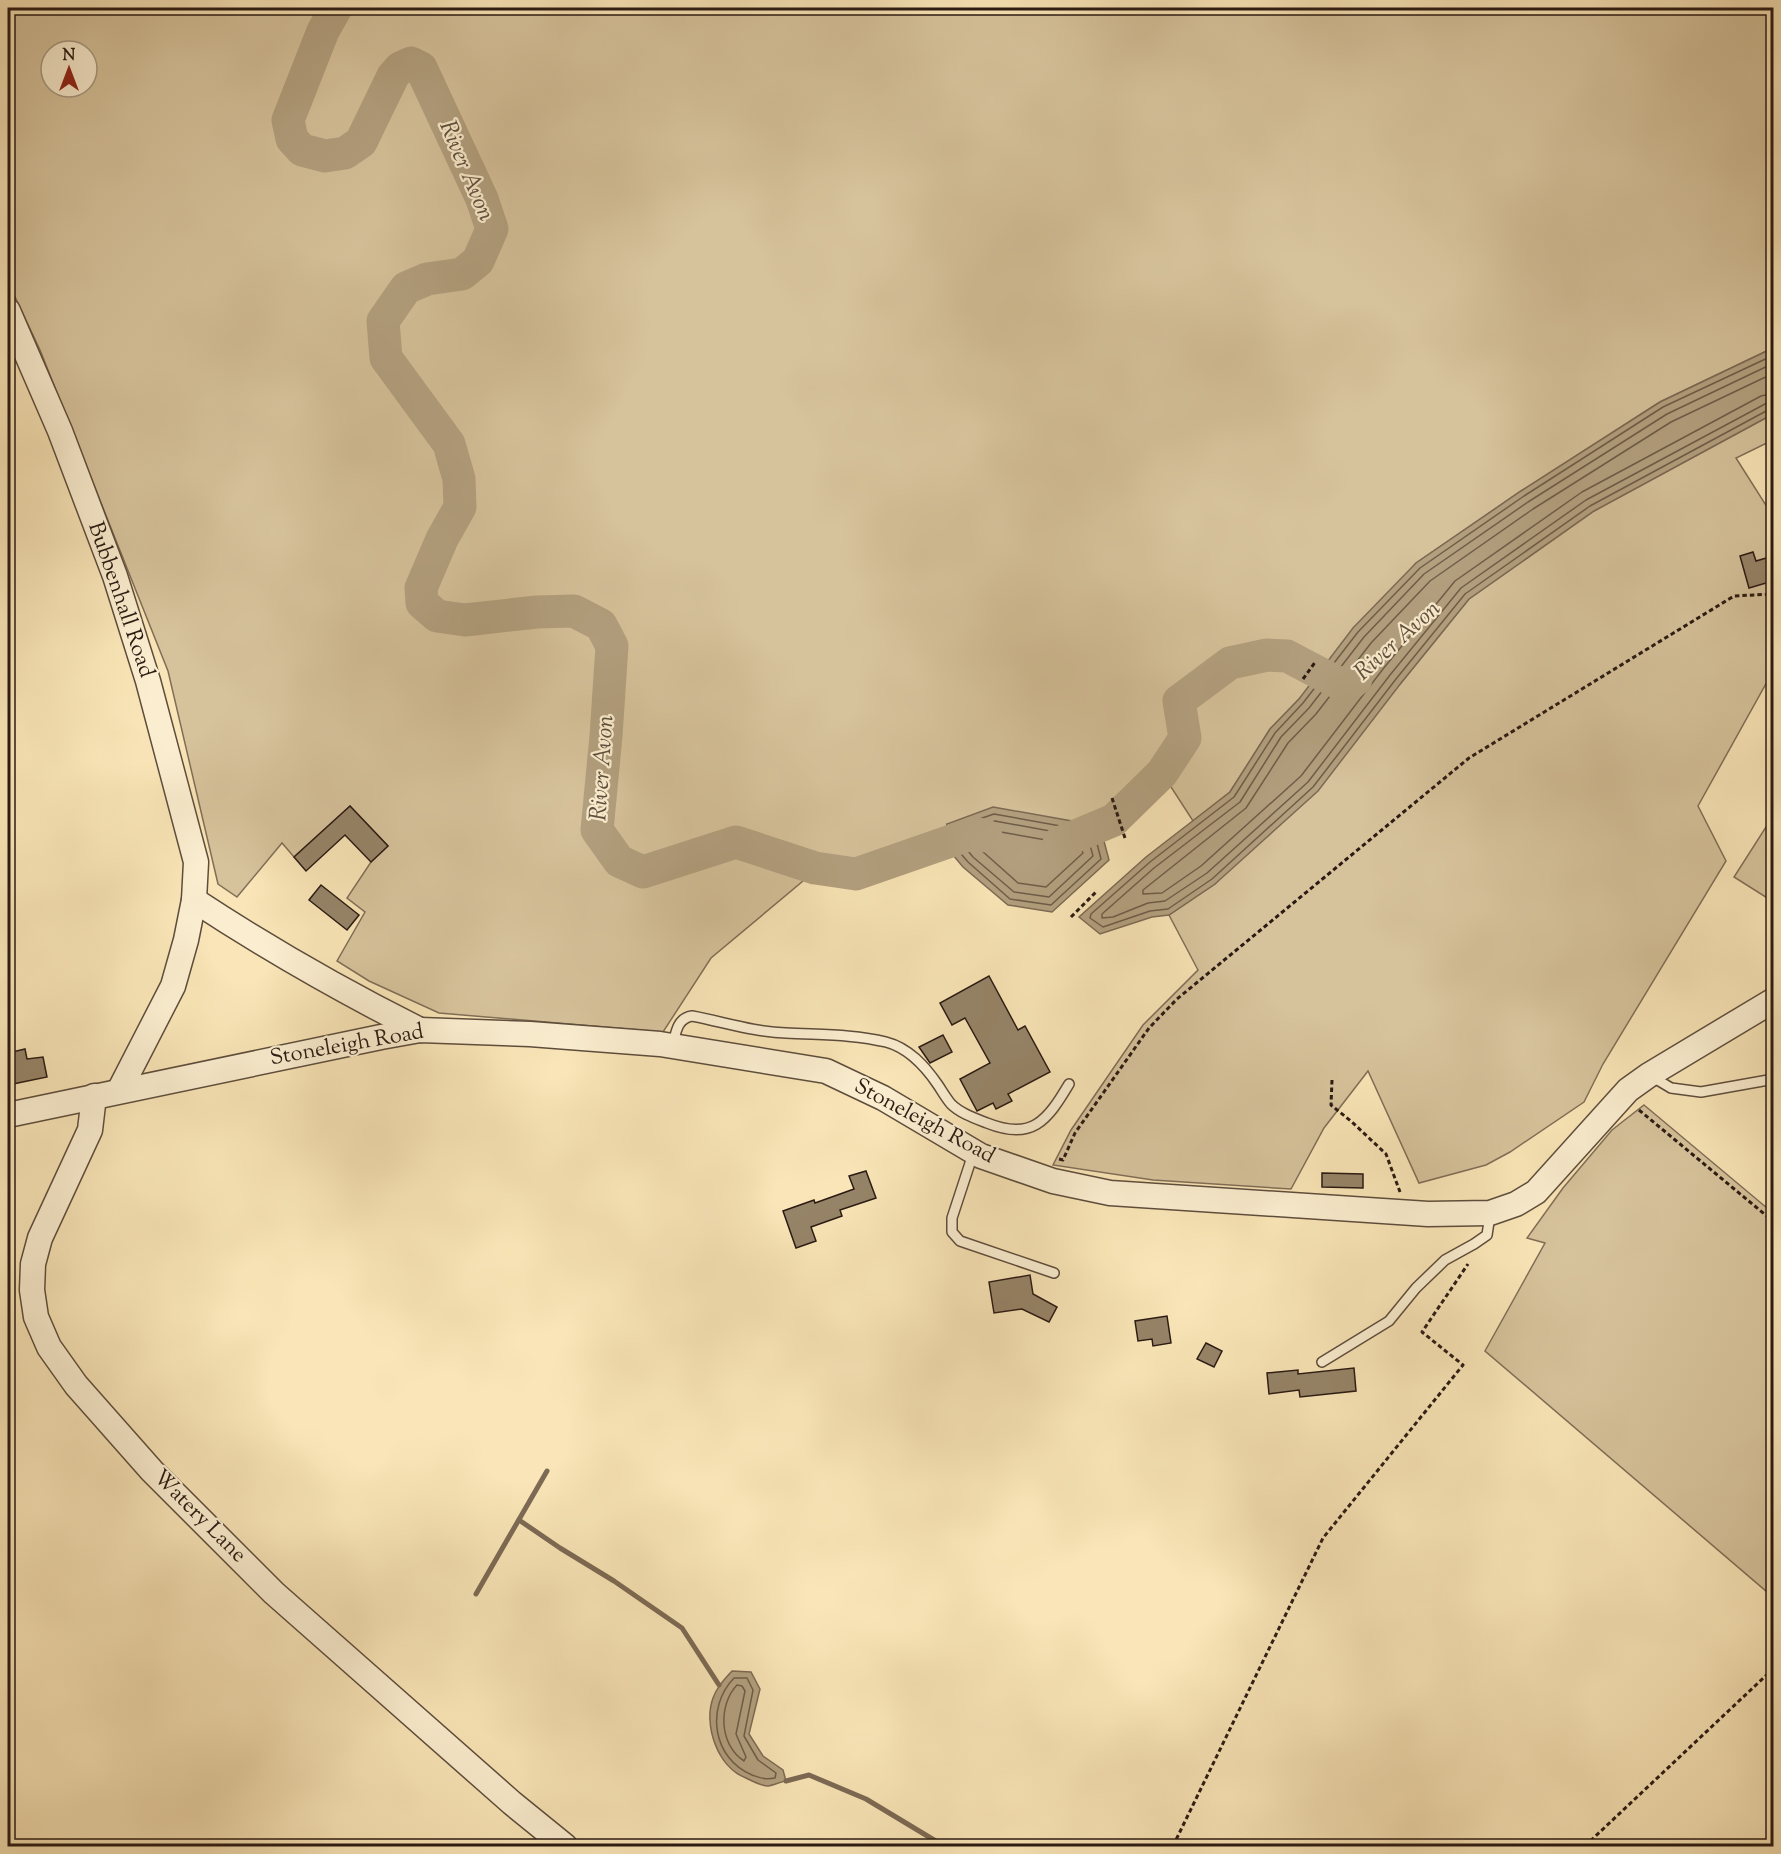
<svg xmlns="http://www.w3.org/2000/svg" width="1781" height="1854" viewBox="0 0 1781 1854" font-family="'Sorts Mill Goudy',serif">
<rect width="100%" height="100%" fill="#f9e5b7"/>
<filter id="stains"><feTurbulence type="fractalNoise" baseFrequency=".00333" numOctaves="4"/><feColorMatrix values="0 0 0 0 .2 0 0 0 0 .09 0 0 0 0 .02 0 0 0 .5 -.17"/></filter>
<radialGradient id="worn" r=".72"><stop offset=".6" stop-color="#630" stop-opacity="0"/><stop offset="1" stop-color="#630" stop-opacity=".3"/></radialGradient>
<g fill="#d6c29b" stroke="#806e57" stroke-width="1.5" fill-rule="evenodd">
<path d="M 8,8 L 1773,8 L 1773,348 L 1660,402 L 1521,491 L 1416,563 L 1299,699 L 1270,729 L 1230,792 L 1193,821 L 1162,773 L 1114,820 L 1100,826 L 1048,818 L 947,824 L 943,843 L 856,874 L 815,868 L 809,876 L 711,958 L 663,1032 L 439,1013 L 369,981 L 337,961 L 365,912 L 347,898 L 371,862 L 388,846 L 350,806 L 294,857 L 282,843 L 237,897 L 218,884 L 168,671 L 40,350 L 8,282 ZM 51,51 L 87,51 L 87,87 L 51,87 Z"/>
<path d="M 1773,414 L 1773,440 L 1736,458 L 1767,507 L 1773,502 L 1773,671 L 1698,806 L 1726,861 L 1603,1064 L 1584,1102 L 1510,1152 L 1486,1165 L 1419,1183 L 1368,1071 L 1324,1128 L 1291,1189 L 1153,1180 L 1053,1165 L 1071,1130 L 1143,1025 L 1198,970 L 1169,915 L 1215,884 L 1401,683 L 1469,599 L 1594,511 Z"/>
<path d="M 1773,816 L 1774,899 L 1772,901 L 1734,877 Z"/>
<path d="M 1644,1105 L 1773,1213 L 1773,1597 L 1485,1351 L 1545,1243 L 1527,1238 L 1563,1188 L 1612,1130 Z"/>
</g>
<g fill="#b3a07f" stroke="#7c6a54" stroke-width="1.5">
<path d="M 1773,348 L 1773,414 L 1594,511 L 1469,599 L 1401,683 L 1318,791 L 1215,884 L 1169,915 L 1152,917 L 1100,934 L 1079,917 L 1146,857 L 1230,792 L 1270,729 L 1299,699 L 1353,628 L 1416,563 L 1521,491 L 1660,402 Z"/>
<path d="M 993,807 L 1100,826 L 1109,860 L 1052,912 L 1008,905 L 963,867 L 943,843 L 947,824 Z"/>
<path d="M 732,1671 L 751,1672 L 760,1689 L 749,1734 L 763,1756 L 783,1770 L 786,1781 C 780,1782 774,1785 768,1786 C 761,1786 752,1781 746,1778 C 718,1768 703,1725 713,1698 C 717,1687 724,1680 732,1671 Z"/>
</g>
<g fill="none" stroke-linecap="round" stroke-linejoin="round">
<g stroke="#6e5d49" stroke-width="1.5">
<path d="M 1774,355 L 1663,407 L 1524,496 L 1420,568 L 1358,632 L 1303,703 L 1275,733 L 1234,797 L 1150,862 L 1091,914 L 1090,918 L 1103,927 L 1150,911 L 1168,909 L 1212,879 L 1313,787 L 1396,679 L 1465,594 L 1590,506 L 1768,410 L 1774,409"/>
<path d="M 1774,363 L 1667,414 L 1528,502 L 1424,574 L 1364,637 L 1309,708 L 1281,737 L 1240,802 L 1154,868 L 1102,914 L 1102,918 L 1113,917 L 1148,903 L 1165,901 L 1207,873 L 1308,782 L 1390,675 L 1461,588 L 1586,500 L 1765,404 L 1774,402"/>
<path d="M 1774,373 L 1671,422 L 1533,509 L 1430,581 L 1371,643 L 1316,714 L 1288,743 L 1246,808 L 1143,890 L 1143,894 L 1162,893 L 1201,866 L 1301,776 L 1383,669 L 1455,581 L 1582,492 L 1761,396 L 1774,393"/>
<path d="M 994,814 L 1094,832 L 1101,859 L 1051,905 L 1010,899 L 968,862 L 950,841 L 953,828 Z"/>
<path d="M 995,821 L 1088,838 L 1093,856 L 1049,897 L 1014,892 L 973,857 L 958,839 L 960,833 Z"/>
<path d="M 995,831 L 1080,846 L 1083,853 L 1046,887 L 1018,883 L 972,842 L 974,838 Z"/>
<path d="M 734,1678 L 747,1678 L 753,1690 L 744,1736 L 758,1760 L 776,1773 L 775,1778 C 765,1780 761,1778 752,1775 C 713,1759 705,1708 734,1678 Z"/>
<path d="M 737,1685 L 742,1686 L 745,1691 L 736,1734 L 746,1757 L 744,1761 C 719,1745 718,1705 737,1685 Z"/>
</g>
<g stroke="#7c6a54" stroke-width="5">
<path d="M 519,1520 L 560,1548 L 614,1581 L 682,1628 L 719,1685"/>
<path d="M 476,1594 L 547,1471"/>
<path d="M 786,1781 L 809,1775 L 866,1799 L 944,1846"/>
</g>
<g stroke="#b3a07f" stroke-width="33">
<path d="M 336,8 L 323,31 L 288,120 L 292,139 L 302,150 L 325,156 L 345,153 L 361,142 L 393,76 L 400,68 L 411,63 L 421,68 L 482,199 L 492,229 L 478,261 L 462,274 L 427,279 L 406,288 L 383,321 L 386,358 L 449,444 L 459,479 L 460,507 L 442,539 L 421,588 L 422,603 L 437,616 L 465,620 L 537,612 L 574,611 L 601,625 L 612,646 L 606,736 L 597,830 L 619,861 L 643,872 L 736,842 L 815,868 L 856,874 L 974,833 L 986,836"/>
<path d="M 1059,843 L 1114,820 L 1162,773 L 1185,738 L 1179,701 L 1230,663 L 1267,655 L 1287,656 L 1346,687 L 1356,679"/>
</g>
</g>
<g fill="#968468" stroke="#2a1a13" stroke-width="1.5">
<path d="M 1753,552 L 1756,561 L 1773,556 L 1773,581 L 1749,588 L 1740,556 Z"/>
<path d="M 350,806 L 388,846 L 371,862 L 345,835 L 306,871 L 294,857 Z"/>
<path d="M 321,885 L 359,915 L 347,930 L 309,900 Z"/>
<path d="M 989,976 L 1018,1030 L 1025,1026 L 1050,1072 L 1008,1094 L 1012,1101 L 996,1109 L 993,1103 L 977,1111 L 960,1079 L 990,1063 L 965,1018 L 952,1025 L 940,1003 Z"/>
<path d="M 943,1035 L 952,1052 L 930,1063 L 919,1047 Z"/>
<path d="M 25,1049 L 27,1059 L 43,1057 L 47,1077 L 8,1085 L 8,1053 Z"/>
<path d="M 866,1171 L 876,1198 L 840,1210 L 842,1216 L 811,1227 L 816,1241 L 796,1248 L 783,1211 L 814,1200 L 815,1203 L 854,1189 L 849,1176 Z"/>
<path d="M 1322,1173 L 1363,1174 L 1363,1188 L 1322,1187 Z"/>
<path d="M 1030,1275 L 1033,1294 L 1057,1307 L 1049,1322 L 1022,1309 L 994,1313 L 989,1282 Z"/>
<path d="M 1167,1316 L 1171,1343 L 1153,1346 L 1152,1339 L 1138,1341 L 1135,1321 Z"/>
<path d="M 1206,1343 L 1222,1351 L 1214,1367 L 1197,1359 Z"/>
<path d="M 1354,1368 L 1356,1391 L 1300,1397 L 1299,1390 L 1269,1394 L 1267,1373 L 1298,1370 L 1298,1374 Z"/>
</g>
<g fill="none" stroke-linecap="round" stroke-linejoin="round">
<g stroke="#5e4d3c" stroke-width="12">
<g id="service">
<path d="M 673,1044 C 676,1031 678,1018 692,1016 C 724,1022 754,1032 786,1033 C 820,1035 853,1034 886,1042 C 909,1048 925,1066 938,1085 C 942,1091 946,1098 951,1104 C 960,1113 974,1118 987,1123 C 1032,1141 1047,1121 1069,1084"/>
<path d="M 1651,1076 L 1671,1088 L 1701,1092 L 1774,1079"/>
<path d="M 973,1154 L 952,1218 L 952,1232 L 960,1241 L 1054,1273"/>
<path d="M 1322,1362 L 1389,1321 L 1416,1288 L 1445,1260 L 1474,1244 L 1487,1235 L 1490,1215"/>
</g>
</g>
<g stroke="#5e4d3c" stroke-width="27">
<g id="tertiary">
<path d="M 8,311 L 60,431 L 115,576 L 148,681 L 196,862 L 194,900 L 186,940 L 173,986 L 119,1091"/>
<path d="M 194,900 C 267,948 342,991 420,1030"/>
<path d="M 94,1096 L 90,1130 L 40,1238 L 33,1264 L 32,1290 L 36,1317 L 49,1347 L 76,1385 L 152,1471 L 274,1593 L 512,1803 L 565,1846"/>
<path d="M 8,1115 L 381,1037 L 420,1030 L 530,1034 L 660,1044 L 826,1071 L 883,1098 L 981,1156 L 1053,1181 L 1110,1193 L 1428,1214 L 1490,1213 L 1516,1204 L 1536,1192 L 1628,1090 L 1649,1075 L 1774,1000"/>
</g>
</g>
<g stroke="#2a1a13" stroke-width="3" stroke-dasharray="4.5 3" stroke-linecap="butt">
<path d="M 1303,679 L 1316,661"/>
<path d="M 1112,798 L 1125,838"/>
<path d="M 1071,917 L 1096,892"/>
<path d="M 1332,1080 L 1331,1105 L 1352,1122 L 1386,1154 L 1400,1192"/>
<path d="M 1639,1110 L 1774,1222"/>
<path d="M 1059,1159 L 1063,1160 L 1075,1133 L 1149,1028 L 1177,999 L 1469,758 L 1734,596 L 1774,594"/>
<path d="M 1173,1846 L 1323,1538 L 1463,1365 L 1422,1332 L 1468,1264"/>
<path d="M 1585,1846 L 1774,1668"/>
</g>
<use href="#service" stroke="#fbeed0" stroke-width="9"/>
<use href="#tertiary" stroke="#fbeed0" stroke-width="24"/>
</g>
<g text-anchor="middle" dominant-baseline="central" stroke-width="4.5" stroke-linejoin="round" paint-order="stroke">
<g font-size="22" fill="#2a1a13" stroke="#fbeed0">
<text transform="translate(120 600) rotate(71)">Bubbenhall Road</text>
<text transform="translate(347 1046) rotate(-10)">Stoneleigh Road</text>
<text transform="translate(924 1122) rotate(28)">Stoneleigh Road</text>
<text transform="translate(199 1517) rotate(45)">Watery Lane</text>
</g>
<g font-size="24" font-style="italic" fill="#61503e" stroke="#fbeed0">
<text transform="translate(466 171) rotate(67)">River Avon</text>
<text transform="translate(1398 641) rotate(-42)">River Avon</text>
<text transform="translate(603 768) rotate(-86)">River Avon</text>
</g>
</g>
<rect width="1781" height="1854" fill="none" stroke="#f9e5b7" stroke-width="30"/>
<rect x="9" y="9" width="1763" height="1836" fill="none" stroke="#2a1a13" stroke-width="3"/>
<rect x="15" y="15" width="1751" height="1824" fill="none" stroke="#2a1a13" stroke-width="1.5"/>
<g transform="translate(69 69)"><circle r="28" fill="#fbeed0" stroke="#a79984" stroke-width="1.5"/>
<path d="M0-4.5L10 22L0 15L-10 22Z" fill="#8f2418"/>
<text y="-9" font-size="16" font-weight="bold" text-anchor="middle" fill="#2a1a13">N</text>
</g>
<rect width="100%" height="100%" filter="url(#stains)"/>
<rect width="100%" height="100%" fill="url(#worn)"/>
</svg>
